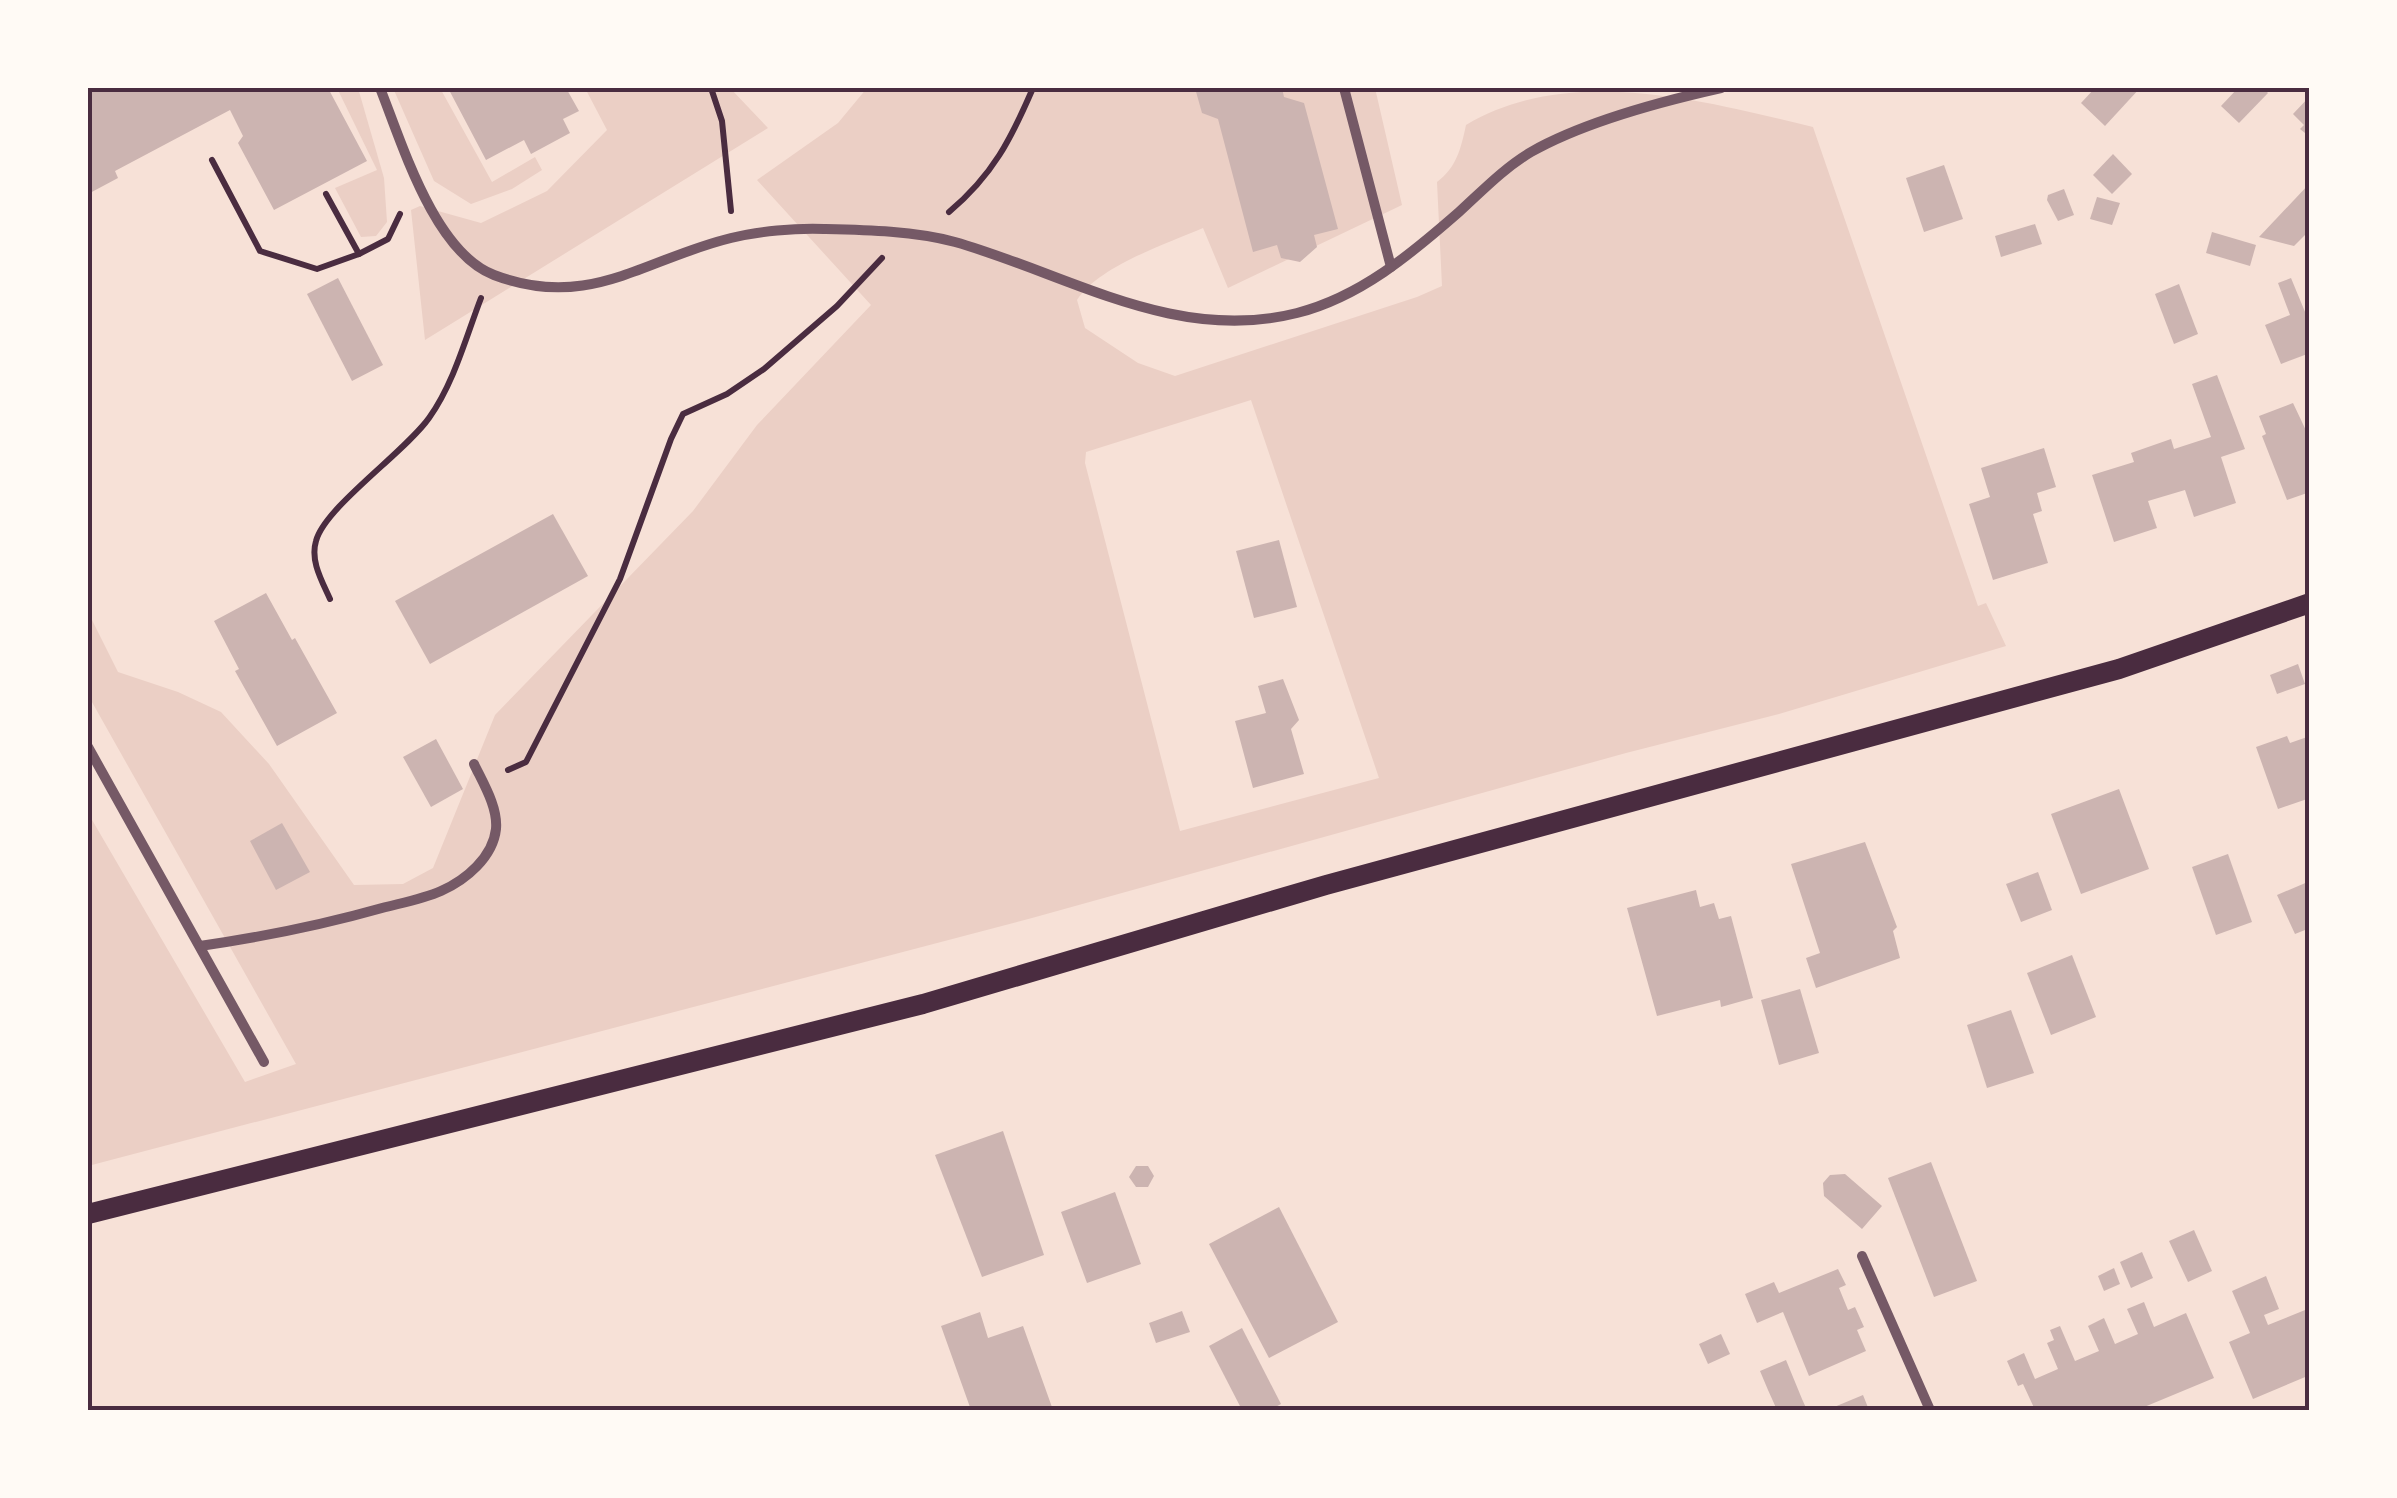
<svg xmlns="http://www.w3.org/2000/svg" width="2397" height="1498" viewBox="0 0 2397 1498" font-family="Karla,sans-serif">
<rect width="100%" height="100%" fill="#f7e1d7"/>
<g fill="#ebcfc5" fill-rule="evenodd">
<path d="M 337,88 L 358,88 L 384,178 L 387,222 L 376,236 L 361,237 L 335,188 L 377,170 Z"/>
<path d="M 393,88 L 440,88 L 492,182 L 535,157 L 542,170 L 512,189 L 471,204 L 434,181 Z"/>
<path d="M 585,88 L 730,88 L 768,128 L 425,340 L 411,210 L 420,206 L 481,223 L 547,191 L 607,130 Z"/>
<path d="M 867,88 L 1375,88 L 1402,205 L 1228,288 L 1203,228 C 1166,244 1099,266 1077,300 L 1085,328 L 1138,363 L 1175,376 L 1417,297 L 1442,286 L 1437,182 C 1456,168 1461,149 1466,125 C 1570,63 1704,101 1813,127 L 1978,606 L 1986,603 L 2006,646 L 1779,714 L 1626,753 L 1032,918 L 88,1166 L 88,813 L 245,1082 L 296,1064 L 88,695 L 88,612 L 118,672 L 178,692 L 221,712 L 269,764 L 354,885 L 403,884 L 433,868 L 495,715 L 693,511 L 757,425 L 871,305 L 757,180 L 838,123 ZM 1251,400 L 1379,778 L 1180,831 L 1085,463 L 1086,452 Z"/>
</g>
<g fill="#ccb4b1">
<path d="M 88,88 L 328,88 L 367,161 L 274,210 L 238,143 L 243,136 L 230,110 L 115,171 L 118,178 L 88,194 Z"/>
<path d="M 448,88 L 566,88 L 579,111 L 563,119 L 570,133 L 531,154 L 524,140 L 486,160 Z"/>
<path d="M 1195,88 L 1282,88 L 1284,97 L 1304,103 L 1338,229 L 1314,235 L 1317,247 L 1300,262 L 1281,258 L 1277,245 L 1253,252 L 1218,119 L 1202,113 Z"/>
<path d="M 2095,88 L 2140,88 L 2105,126 L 2081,103 Z"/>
<path d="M 2238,88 L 2263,88 L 2268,93 L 2239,123 L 2221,106 Z"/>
<path d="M 2310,96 L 2310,137 L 2300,129 L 2304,125 L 2293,114 Z"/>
<path d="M 2113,154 L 2132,174 L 2112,194 L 2093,175 Z"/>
<path d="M 1944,165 L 1963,219 L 1924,232 L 1906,178 Z"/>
<path d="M 2310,183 L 2310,230 L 2294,246 L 2259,237 Z"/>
<path d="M 2064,189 L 2074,215 L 2058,221 L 2047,200 L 2048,195 Z"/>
<path d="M 2097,197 L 2120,203 L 2112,225 L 2090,219 Z"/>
<path d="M 2035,224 L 2042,244 L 2001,257 L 1995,236 Z"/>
<path d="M 2212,232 L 2256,245 L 2250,266 L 2206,253 Z"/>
<path d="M 338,278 L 383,365 L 352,381 L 307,294 Z"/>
<path d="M 2291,278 L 2310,324 L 2310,353 L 2281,364 L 2265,325 L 2290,315 L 2278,283 Z"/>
<path d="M 2179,284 L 2198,334 L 2174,344 L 2155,294 Z"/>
<path d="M 2217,375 L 2245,449 L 2221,457 L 2236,503 L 2194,517 L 2185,490 L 2148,501 L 2157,528 L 2114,542 L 2092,475 L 2134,462 L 2131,453 L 2171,439 L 2174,449 L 2211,437 L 2192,384 Z"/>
<path d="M 2293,403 L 2310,439 L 2310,492 L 2287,500 L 2262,436 L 2266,434 L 2259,416 Z"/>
<path d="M 2044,448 L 2056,487 L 2037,493 L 2042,511 L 2033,514 L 2048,563 L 1993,580 L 1969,504 L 1990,497 L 1981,468 Z"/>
<path d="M 553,514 L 588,576 L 430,664 L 395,601 Z"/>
<path d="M 1279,540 L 1297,607 L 1254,618 L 1236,551 Z"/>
<path d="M 266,593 L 292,640 L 295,638 L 337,713 L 277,746 L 235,671 L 239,669 L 214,621 Z"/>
<path d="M 2298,664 L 2305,684 L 2277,694 L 2270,675 Z"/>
<path d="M 1283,679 L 1299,720 L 1291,729 L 1304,774 L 1253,788 L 1235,721 L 1266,713 L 1258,686 Z"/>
<path d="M 2287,736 L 2290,743 L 2310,736 L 2310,798 L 2278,809 L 2256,747 Z"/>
<path d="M 436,739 L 463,789 L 431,807 L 403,757 Z"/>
<path d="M 2119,789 L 2149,869 L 2081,894 L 2051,814 Z"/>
<path d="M 282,823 L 310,872 L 276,890 L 250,841 Z"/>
<path d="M 1865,842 L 1897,927 L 1893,931 L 1900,958 L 1816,988 L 1806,958 L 1820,953 L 1791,864 Z"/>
<path d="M 2228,854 L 2252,922 L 2216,935 L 2192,867 Z"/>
<path d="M 2038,872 L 2052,910 L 2021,922 L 2006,884 Z"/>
<path d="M 2310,881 L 2310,928 L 2295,934 L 2277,895 Z"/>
<path d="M 1696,890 L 1700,907 L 1714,903 L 1719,919 L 1731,916 L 1753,998 L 1721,1007 L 1720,1000 L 1657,1016 L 1627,908 Z"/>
<path d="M 2072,955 L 2096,1017 L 2051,1035 L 2027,973 Z"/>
<path d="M 1800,989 L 1819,1053 L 1779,1065 L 1761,1000 Z"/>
<path d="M 2011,1010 L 2034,1073 L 1987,1088 L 1967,1025 Z"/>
<path d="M 1003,1131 L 1044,1255 L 982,1277 L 935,1155 Z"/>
<path d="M 1931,1162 L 1977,1281 L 1934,1297 L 1888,1178 Z"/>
<path d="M 1136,1166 L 1148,1166 L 1154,1176 L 1148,1187 L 1136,1187 L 1129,1177 Z"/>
<path d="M 1845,1174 L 1882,1206 L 1862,1229 L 1824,1196 L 1823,1183 L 1830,1175 Z"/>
<path d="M 1115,1192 L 1141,1264 L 1087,1283 L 1061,1212 Z"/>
<path d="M 1279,1207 L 1338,1322 L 1269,1358 L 1209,1244 Z"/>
<path d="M 2194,1230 L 2212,1271 L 2188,1282 L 2169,1241 Z"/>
<path d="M 2142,1252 L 2153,1278 L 2131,1288 L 2120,1262 Z"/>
<path d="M 2114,1268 L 2120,1284 L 2104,1291 L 2098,1276 Z"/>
<path d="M 1838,1269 L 1846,1285 L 1839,1288 L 1848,1310 L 1855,1307 L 1864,1327 L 1857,1330 L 1866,1351 L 1809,1376 L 1783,1312 L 1757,1323 L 1745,1294 L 1774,1282 L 1779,1293 Z"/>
<path d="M 2266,1276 L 2279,1309 L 2264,1315 L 2268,1325 L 2310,1308 L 2310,1375 L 2253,1399 L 2229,1342 L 2250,1333 L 2232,1291 Z"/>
<path d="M 2144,1302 L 2154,1327 L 2186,1313 L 2214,1378 L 2137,1410 L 2035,1410 L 2023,1384 L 2018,1386 L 2007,1361 L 2024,1353 L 2035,1379 L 2058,1369 L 2047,1343 L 2054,1340 L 2050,1330 L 2060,1326 L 2075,1361 L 2099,1351 L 2088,1326 L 2104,1318 L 2115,1344 L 2138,1334 L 2127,1309 Z"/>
<path d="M 1182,1311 L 1190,1332 L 1156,1343 L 1149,1323 Z"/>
<path d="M 980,1312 L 988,1338 L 1023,1326 L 1053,1410 L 971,1410 L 941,1326 Z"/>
<path d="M 1242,1328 L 1281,1404 L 1270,1410 L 1242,1410 L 1209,1346 Z"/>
<path d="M 1721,1334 L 1730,1354 L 1708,1364 L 1699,1344 Z"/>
<path d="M 1786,1360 L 1802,1399 L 1807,1410 L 1777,1410 L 1768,1390 L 1760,1371 Z"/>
<path d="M 1863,1395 L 1869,1410 L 1827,1410 Z"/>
</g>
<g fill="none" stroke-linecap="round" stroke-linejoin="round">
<g stroke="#4a2c40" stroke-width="6">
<path d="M 711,88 L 722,121 L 731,211"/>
<path d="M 212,160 L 260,251 L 317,269 L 359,254"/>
<path d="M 326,194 L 359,254 L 388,239 L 400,214"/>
<path d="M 949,212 C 993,175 1011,139 1033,88"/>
<path d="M 330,599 C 322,581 310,561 316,541 C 325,507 405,452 429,418 C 454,383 466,337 481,298"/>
<path d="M 508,770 L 526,762 L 620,579 L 671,439 L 683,414 L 727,394 L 764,369 L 837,306 L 882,258"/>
</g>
<g stroke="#755966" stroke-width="10">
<path d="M 380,88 C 402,143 434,252 494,275 C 589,311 644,259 731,238 C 759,231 795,228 824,229 C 866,230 914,231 955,242 C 1068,274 1175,344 1297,313 C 1360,297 1411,254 1459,212 C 1482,191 1504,168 1531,152 C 1582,123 1663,101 1721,88"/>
<path d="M 1344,88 L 1391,267"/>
<path d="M 88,747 L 264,1062"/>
<path d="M 200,946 C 262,937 322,925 382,908 C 401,903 423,899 441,891 C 466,880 493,857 496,829 C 498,807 483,783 474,764"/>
<path d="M 1862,1256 L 1930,1410"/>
</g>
<path stroke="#4a2c40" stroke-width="20" d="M 88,1214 L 923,1004 L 1326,885 L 2119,669 L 2310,603"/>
</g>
<rect width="2397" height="1498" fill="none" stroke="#fffaf5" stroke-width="180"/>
<rect x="90" y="90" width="2217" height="1318" fill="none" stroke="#4a2c40" stroke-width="4"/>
</svg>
